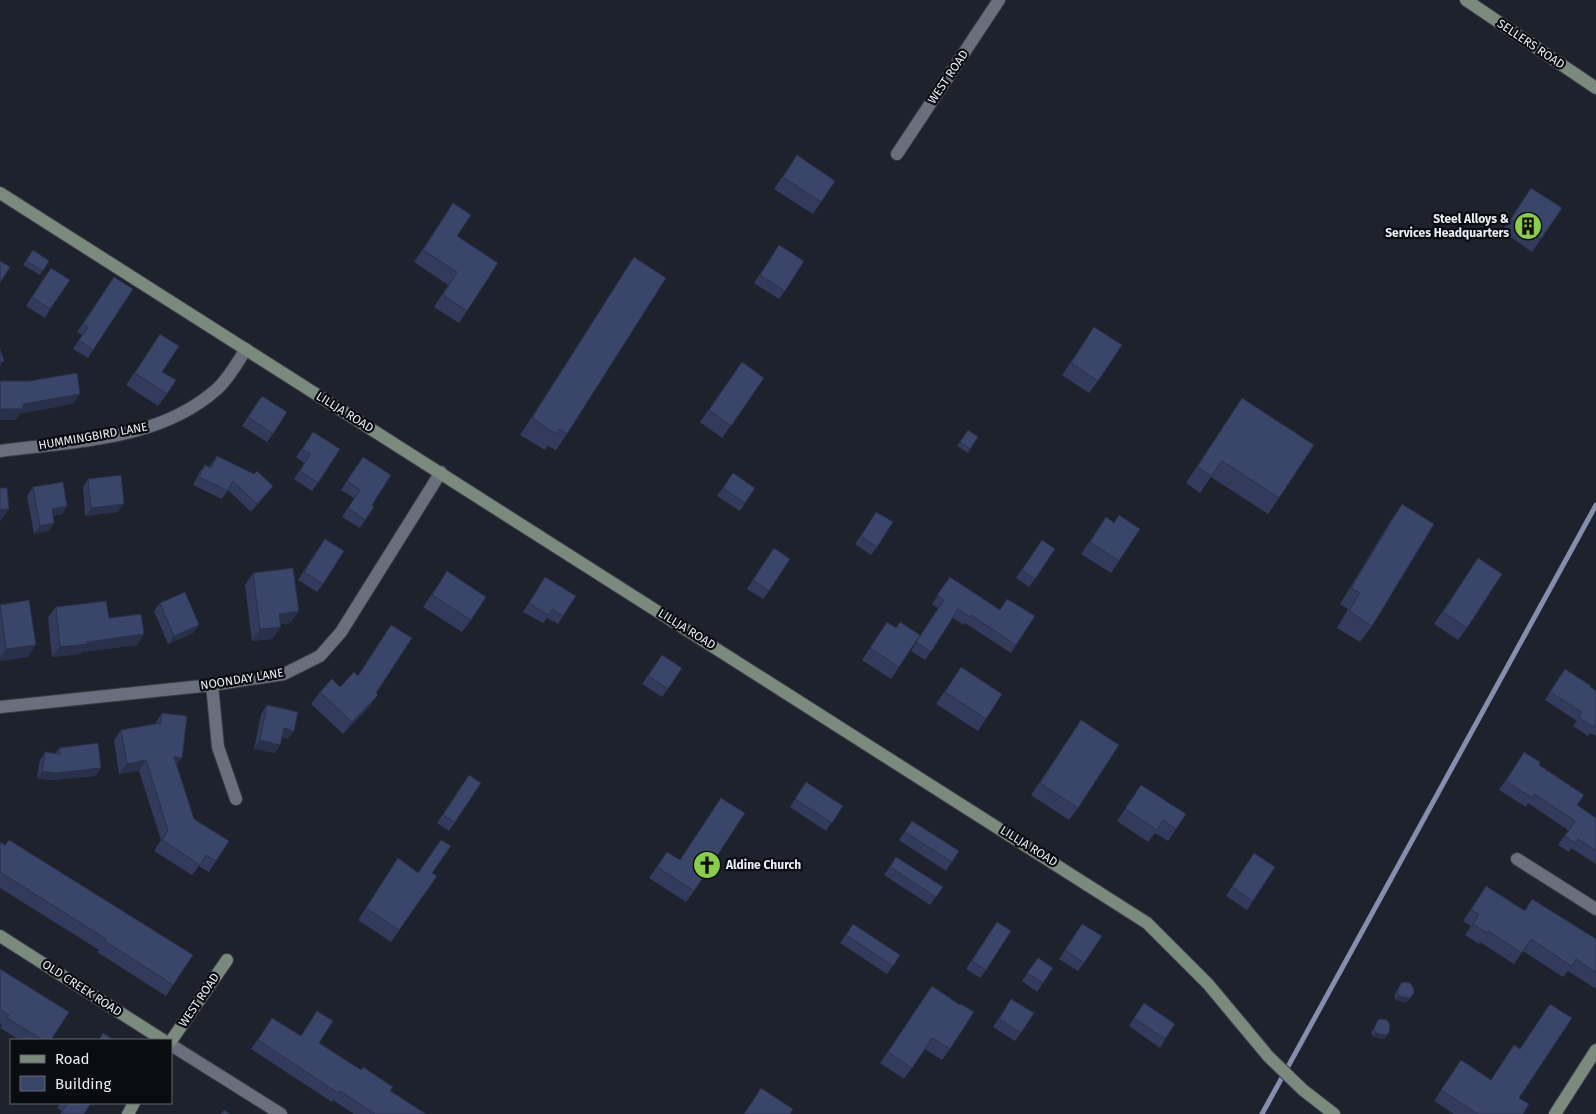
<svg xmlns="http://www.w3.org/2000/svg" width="1596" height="1114" viewBox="0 0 1596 1114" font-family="'Fira Sans',sans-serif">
<rect width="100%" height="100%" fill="#1e222d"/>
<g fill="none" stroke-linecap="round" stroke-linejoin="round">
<path stroke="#858fad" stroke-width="5" d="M 1262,1114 L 1596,505"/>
<g stroke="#3a3d46" stroke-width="14">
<g id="street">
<path d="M 897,154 L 999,0"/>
<path d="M 0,451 C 74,441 159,441 217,389 C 229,378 237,363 246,349"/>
<path d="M 212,685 L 218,747 L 236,799"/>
<path d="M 0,707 L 212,685 L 284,674 L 320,656 L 341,632 L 441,472"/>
<path d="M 1517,859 L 1596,909"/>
<path d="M 171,1045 L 281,1114"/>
</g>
</g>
<g stroke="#3a3d46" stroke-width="14">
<g id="secondary">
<path d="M 1466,0 L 1596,88"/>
<path d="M 0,193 L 1147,923 L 1208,984 L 1268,1056 L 1303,1090 L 1334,1114"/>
<path d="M 0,936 L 163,1040"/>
<path d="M 171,1041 L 227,960"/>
<path d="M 128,1114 L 134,1103"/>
<path d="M 1555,1114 L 1596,1050"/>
</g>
</g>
<use href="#street" stroke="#6a6f7d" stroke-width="12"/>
<use href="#secondary" stroke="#7a8a7d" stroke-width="12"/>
</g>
<g fill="#323b5b">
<path d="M 797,155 L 835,181 L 813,214 L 774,189 Z"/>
<path d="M 1531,188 L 1562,208 L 1532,252 L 1502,231 Z"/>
<path d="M 453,203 L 467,311 L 459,323 L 434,307 L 448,285 L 414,262 Z"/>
<path d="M 33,250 L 49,261 L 40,275 L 23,265 Z"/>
<path d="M 774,253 L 785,291 L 779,299 L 754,283 Z"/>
<path d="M 634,257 L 567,434 L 556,450 L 548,446 L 545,450 L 520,435 L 623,274 Z"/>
<path d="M 45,276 L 50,309 L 45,318 L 26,306 Z"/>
<path d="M 114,277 L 93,350 L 88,358 L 73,349 L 82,335 L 77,332 Z"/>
<path d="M 1094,327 L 1098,381 L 1089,393 L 1062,375 Z"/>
<path d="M 160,334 L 162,372 L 167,394 L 158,406 L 126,385 Z"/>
<path d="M 742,362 L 764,378 L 722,438 L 700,422 Z"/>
<path d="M 1242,398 L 1279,498 L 1268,514 L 1211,477 L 1200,493 L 1186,483 Z"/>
<path d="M 256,404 L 273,434 L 267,442 L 242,426 Z"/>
<path d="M 968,430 L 978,437 L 968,453 L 957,446 Z"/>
<path d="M 313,432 L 318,483 L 312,491 L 294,479 L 304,463 L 296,457 Z"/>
<path d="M 217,456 L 273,486 L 267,494 L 251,512 L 228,490 L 222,499 L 193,485 L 199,473 L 205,465 L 209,467 Z"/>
<path d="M 357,465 L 372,505 L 374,507 L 360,528 L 342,517 L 354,498 L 341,490 Z"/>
<path d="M 733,473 L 755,488 L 740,511 L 717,496 Z"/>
<path d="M 88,479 L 118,512 L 85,516 L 83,487 Z"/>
<path d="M 33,487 L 67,506 L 62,514 L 53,516 L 49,531 L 34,534 L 27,496 Z"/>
<path d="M 1402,504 L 1372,626 L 1360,642 L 1337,628 L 1348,609 L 1340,604 L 1391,520 Z"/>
<path d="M 1106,517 L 1114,523 L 1119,561 L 1111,573 L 1081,554 Z"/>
<path d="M 871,520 L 877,547 L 871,555 L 855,544 Z"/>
<path d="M 319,547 L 323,584 L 317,592 L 298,580 Z"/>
<path d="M 1036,548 L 1035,579 L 1029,587 L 1016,578 Z"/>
<path d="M 768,556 L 769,591 L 763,599 L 747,589 Z"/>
<path d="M 1478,558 L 1467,628 L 1458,640 L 1434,624 Z"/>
<path d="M 447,571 L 471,620 L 462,632 L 423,607 Z"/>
<path d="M 253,573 L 299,611 L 290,623 L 281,624 L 272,639 L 252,641 L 245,585 Z"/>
<path d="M 545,577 L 563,616 L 558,624 L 547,618 L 543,623 L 523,612 Z"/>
<path d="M 950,577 L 1016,645 L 1011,653 L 965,623 L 964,625 L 953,618 L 925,660 L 911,651 L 938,608 L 932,604 Z"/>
<path d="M 160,603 L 193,633 L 168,644 L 154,611 Z"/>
<path d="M 0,605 L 28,657 L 0,661 Z"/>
<path d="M 56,607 L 109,618 L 137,645 L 82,652 L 80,654 L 52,657 L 48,617 Z"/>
<path d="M 887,622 L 899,667 L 891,679 L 862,660 Z"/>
<path d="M 391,625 L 376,693 L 369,707 L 343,734 L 311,704 L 320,692 L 340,687 L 358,675 Z"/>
<path d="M 656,663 L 668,689 L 662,697 L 642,684 Z"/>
<path d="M 961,667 L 986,719 L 978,731 L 936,704 Z"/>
<path d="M 1559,677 L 1590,687 L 1596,691 L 1596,736 L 1590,733 L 1588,736 L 1573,726 L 1577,721 L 1545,700 Z"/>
<path d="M 267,705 L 288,739 L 282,737 L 280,745 L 275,753 L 254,749 L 261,714 Z"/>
<path d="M 162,713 L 177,765 L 194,819 L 216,861 L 209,872 L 199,866 L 192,875 L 154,851 L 161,840 L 139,771 L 119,774 L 114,740 L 121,730 L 155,724 Z"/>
<path d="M 1081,720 L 1078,808 L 1069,820 L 1031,795 Z"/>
<path d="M 59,748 L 96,776 L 51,780 L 37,778 L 40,760 L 45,752 L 55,754 Z"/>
<path d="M 1524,752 L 1539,765 L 1577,805 L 1596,818 L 1596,864 L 1571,848 L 1569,852 L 1558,845 L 1568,830 L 1528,803 L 1526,807 L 1499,790 Z"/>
<path d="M 806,782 L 843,806 L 826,831 L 790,807 Z"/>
<path d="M 463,783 L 455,822 L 449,831 L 437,823 Z"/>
<path d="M 1141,785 L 1176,829 L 1168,841 L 1155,833 L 1148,842 L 1117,821 Z"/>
<path d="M 721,798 L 694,891 L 686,902 L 649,878 L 667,852 L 680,860 Z"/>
<path d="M 912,821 L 959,851 L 946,871 L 899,840 Z"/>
<path d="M 0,842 L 173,985 L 166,996 L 97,952 L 99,950 L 0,888 Z"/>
<path d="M 896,857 L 943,887 L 930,905 L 884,875 Z"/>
<path d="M 398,858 L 418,873 L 432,873 L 437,876 L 391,942 L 358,920 Z"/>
<path d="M 1248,861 L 1253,901 L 1247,910 L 1226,896 Z"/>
<path d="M 1486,886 L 1524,911 L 1532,899 L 1596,939 L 1596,989 L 1568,971 L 1563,977 L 1523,951 L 1514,964 L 1480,942 L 1479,944 L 1465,935 L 1471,926 L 1463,921 Z"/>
<path d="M 853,924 L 900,955 L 887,974 L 840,943 Z"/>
<path d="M 991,930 L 986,970 L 980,978 L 966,969 Z"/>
<path d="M 1077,932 L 1084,963 L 1078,971 L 1059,959 Z"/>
<path d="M 1038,958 L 1053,968 L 1037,992 L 1022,981 Z"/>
<path d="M 0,969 L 51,1040 L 20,1040 L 0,1028 L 2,1025 L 0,1024 Z"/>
<path d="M 1401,983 L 1412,996 L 1409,1000 L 1405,1003 L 1396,1000 L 1394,996 Z"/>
<path d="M 924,998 L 950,1049 L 942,1060 L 925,1049 L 904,1079 L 880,1063 Z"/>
<path d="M 1011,999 L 1034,1013 L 1015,1041 L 993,1027 Z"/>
<path d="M 1144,1003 L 1175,1024 L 1160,1048 L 1129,1026 Z"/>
<path d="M 317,1011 L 319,1043 L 426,1114 L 354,1114 L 333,1100 L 332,1102 L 251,1049 L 272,1018 L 301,1036 Z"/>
<path d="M 1378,1020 L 1389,1033 L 1386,1037 L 1382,1039 L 1373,1037 L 1371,1033 Z"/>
<path d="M 1514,1045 L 1519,1098 L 1523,1114 L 1454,1114 L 1434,1101 L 1461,1060 L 1491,1080 Z"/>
<path d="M 61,1103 L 91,1103 L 84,1114 L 60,1114 L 62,1111 L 57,1108 Z"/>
</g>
<g fill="#29304a">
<path d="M 4,361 L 0,367 L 0,362 Z"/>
<path d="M 80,394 L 73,404 L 20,414 L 16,420 L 0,420 L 0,409 L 23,404 Z"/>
<path d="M 273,486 L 267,494 L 251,512 L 257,504 Z"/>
<path d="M 124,504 L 118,512 L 85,516 L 91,508 Z"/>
<path d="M 67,506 L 62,514 L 46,517 L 52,509 Z"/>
<path d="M 9,509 L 1,521 L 0,521 L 0,510 Z"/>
<path d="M 54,523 L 49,531 L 34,534 L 40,526 Z"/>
<path d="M 299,611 L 290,623 L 271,626 L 279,614 Z"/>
<path d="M 199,625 L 193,633 L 168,644 L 174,636 Z"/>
<path d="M 281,627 L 272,639 L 252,641 L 260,629 Z"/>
<path d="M 144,634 L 137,645 L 82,652 L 80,654 L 52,657 L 60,647 Z"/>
<path d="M 36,645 L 28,657 L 0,661 L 0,658 L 6,649 Z"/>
<path d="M 378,695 L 369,707 L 343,734 L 352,722 Z"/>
<path d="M 284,728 L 294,731 L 288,739 L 278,737 Z"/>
<path d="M 260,740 L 280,745 L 275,753 L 254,749 Z"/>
<path d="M 174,757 L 182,758 L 175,768 Z"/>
<path d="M 146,760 L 139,771 L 119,774 L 127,764 Z"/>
<path d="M 101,768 L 96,776 L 51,780 L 37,778 L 42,771 Z"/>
<path d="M 1399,996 L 1412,996 L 1409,1000 L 1405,1003 L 1396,1000 Z"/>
<path d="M 1376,1033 L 1389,1033 L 1386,1037 L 1382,1039 L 1373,1037 Z"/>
</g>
<g fill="#3a456a" stroke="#29304a">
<path d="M 797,155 L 835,181 L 821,202 L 783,177 Z"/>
<path d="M 1531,188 L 1562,208 L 1541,239 L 1511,219 Z"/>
<path d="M 453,203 L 471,215 L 457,236 L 498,263 L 467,311 L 443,295 L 457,272 L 423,250 Z"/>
<path d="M 779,245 L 804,261 L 785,291 L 760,275 Z"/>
<path d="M 33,250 L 49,261 L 43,271 L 26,261 Z"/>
<path d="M 634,257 L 666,278 L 567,434 L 559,429 L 556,434 L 532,418 Z"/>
<path d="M 0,261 L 10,267 L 0,283 Z"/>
<path d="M 51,268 L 70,280 L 50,309 L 32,297 Z"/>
<path d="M 114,277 L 133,289 L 93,350 L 79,340 L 88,327 L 83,324 Z"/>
<path d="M 1094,327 L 1122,345 L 1098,381 L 1071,363 Z"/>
<path d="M 160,334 L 179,346 L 162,372 L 176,380 L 167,394 L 135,373 Z"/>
<path d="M 0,348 L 4,361 L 0,362 Z"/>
<path d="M 742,362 L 764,378 L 731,426 L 709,410 Z"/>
<path d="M 77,373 L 80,394 L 23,404 L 23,409 L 0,409 L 0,381 L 29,381 Z"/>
<path d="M 262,396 L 287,412 L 273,434 L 248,417 Z"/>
<path d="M 1242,398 L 1314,445 L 1279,498 L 1222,461 L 1211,476 L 1197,467 Z"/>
<path d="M 968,430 L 978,437 L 970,449 L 960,442 Z"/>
<path d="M 313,432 L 340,449 L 318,483 L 300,471 L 310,454 L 302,449 Z"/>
<path d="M 217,456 L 254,474 L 257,471 L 273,486 L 257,504 L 233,481 L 228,491 L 199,477 L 205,465 L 211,468 Z"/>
<path d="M 363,457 L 391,475 L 372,505 L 374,507 L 365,520 L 348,508 L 360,490 L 347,481 Z"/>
<path d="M 733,473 L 755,488 L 745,503 L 723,488 Z"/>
<path d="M 121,475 L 124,504 L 91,508 L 88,479 Z"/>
<path d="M 63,482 L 67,506 L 52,509 L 54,523 L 40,526 L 33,487 Z"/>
<path d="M 0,488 L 7,488 L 9,509 L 0,510 Z"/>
<path d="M 1402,504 L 1434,524 L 1372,626 L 1349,611 L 1360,593 L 1351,588 Z"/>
<path d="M 876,512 L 893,522 L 877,547 L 861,536 Z"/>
<path d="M 1119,515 L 1140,529 L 1119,561 L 1090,542 L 1106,517 L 1114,523 Z"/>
<path d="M 325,539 L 344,551 L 323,584 L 304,572 Z"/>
<path d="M 1042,540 L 1055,549 L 1035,579 L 1022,570 Z"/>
<path d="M 774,548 L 790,559 L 769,591 L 753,580 Z"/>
<path d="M 1478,558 L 1502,574 L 1467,628 L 1443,612 Z"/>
<path d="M 293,568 L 299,611 L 279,614 L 281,627 L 260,629 L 253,573 Z"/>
<path d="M 447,571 L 486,597 L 471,620 L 432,595 Z"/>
<path d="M 545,577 L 576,596 L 563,616 L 552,609 L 548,615 L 529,603 Z"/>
<path d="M 950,577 L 1000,610 L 1007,599 L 1035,616 L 1016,645 L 971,615 L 970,617 L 958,609 L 931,652 L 916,642 L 944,600 L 937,595 Z"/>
<path d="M 185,592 L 199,625 L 174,636 L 160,603 Z"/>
<path d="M 29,600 L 36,645 L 6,649 L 0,605 Z"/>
<path d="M 106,601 L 109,618 L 141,614 L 144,634 L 87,642 L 87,644 L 60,647 L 56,607 Z"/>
<path d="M 887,622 L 896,628 L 900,622 L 920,635 L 899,667 L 870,648 Z"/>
<path d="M 391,625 L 412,638 L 376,693 L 378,695 L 352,722 L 320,692 L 332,679 L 340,687 L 354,672 L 358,676 Z"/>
<path d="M 662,655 L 682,668 L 668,689 L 648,676 Z"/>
<path d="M 961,667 L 1002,694 L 986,719 L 945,692 Z"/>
<path d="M 1565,669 L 1591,686 L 1590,687 L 1596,691 L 1596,724 L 1594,727 L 1579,718 L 1582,712 L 1550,692 Z"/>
<path d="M 267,705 L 298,712 L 294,731 L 284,728 L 280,745 L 260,740 Z"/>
<path d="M 162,713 L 187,716 L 182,758 L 174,757 L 194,819 L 229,841 L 216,861 L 206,855 L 200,865 L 162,840 L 168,830 L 146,760 L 127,764 L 121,730 L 161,723 Z"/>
<path d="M 1081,720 L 1119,745 L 1078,808 L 1040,783 Z"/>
<path d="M 98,743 L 101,768 L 56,773 L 42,771 L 45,752 L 60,754 L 59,748 Z"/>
<path d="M 1524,752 L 1540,762 L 1539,765 L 1584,795 L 1577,805 L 1596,818 L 1596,851 L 1578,839 L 1575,843 L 1565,836 L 1575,821 L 1534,794 L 1532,798 L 1506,781 Z"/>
<path d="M 469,775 L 481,783 L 455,822 L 443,815 Z"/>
<path d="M 806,782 L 843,806 L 832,823 L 795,799 Z"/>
<path d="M 1141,785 L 1186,814 L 1176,829 L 1163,820 L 1157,830 L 1125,809 Z"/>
<path d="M 721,798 L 745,813 L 694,891 L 657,867 L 667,852 L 680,860 Z"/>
<path d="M 912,821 L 959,851 L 952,862 L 905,832 Z"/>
<path d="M 9,840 L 193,955 L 173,985 L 105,941 L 106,939 L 0,872 L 0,842 L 5,845 Z"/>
<path d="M 441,840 L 451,846 L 432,873 L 437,876 L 399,930 L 366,908 L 398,858 L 418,873 Z"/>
<path d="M 1254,853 L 1275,867 L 1253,901 L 1232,887 Z"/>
<path d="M 896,857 L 943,887 L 936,897 L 890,867 Z"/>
<path d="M 1486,886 L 1525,911 L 1532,899 L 1596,939 L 1596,973 L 1576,959 L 1571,966 L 1531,939 L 1522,953 L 1488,931 L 1487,933 L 1473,924 L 1479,914 L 1471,910 Z"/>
<path d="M 997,922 L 1011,931 L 986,970 L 972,961 Z"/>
<path d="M 853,924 L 900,955 L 893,966 L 846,935 Z"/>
<path d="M 1082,924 L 1102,936 L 1084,963 L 1065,950 Z"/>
<path d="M 1038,958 L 1053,968 L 1043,983 L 1027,973 Z"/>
<path d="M 0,969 L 69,1012 L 51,1040 L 43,1040 L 7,1018 L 9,1015 L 0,1010 Z"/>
<path d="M 1405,982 L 1410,983 L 1413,987 L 1414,992 L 1412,996 L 1408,998 L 1399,996 L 1397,992 L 1401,983 Z"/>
<path d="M 932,986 L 960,1005 L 961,1004 L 974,1012 L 950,1049 L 932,1038 L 912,1068 L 888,1052 Z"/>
<path d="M 1011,999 L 1034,1013 L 1021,1033 L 999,1019 Z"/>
<path d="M 1144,1003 L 1175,1024 L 1165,1039 L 1134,1018 Z"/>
<path d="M 1550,1004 L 1572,1018 L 1519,1098 L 1529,1104 L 1523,1114 L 1478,1114 L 1441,1090 L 1461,1060 L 1491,1080 L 1514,1045 L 1520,1049 Z"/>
<path d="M 317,1011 L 333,1021 L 319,1043 L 361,1070 L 363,1067 L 393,1087 L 390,1091 L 426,1114 L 375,1114 L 340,1091 L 338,1093 L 258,1040 L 272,1018 L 301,1036 Z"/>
<path d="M 1382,1019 L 1387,1020 L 1390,1024 L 1389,1033 L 1385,1035 L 1376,1033 L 1374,1029 L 1378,1020 Z"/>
<path d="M 103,1033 L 114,1040 L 99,1040 Z"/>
<path d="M 761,1088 L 793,1109 L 790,1114 L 744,1114 Z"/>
<path d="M 68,1103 L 91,1103 L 84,1114 L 60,1114 Z"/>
<path d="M 224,1110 L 230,1114 L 221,1114 Z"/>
</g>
<defs>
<g id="building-disc" transform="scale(1.4375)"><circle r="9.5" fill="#8ace48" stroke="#0a0c11"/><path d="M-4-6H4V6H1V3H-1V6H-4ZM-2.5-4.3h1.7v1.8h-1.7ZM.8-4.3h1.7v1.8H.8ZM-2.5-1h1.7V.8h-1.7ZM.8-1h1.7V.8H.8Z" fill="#111"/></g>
<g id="church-disc" transform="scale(1.4375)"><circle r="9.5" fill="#8ace48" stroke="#0a0c11"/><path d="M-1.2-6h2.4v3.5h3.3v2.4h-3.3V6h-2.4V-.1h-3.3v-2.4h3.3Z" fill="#111"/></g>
</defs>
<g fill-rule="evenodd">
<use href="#building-disc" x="1528" y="226"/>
<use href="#church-disc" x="707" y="865"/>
</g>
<g text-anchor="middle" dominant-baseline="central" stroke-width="4.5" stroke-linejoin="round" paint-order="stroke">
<g font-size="12" fill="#eaedf5" stroke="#0a0c11">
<text transform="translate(1531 44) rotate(34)">SELLERS ROAD</text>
<text transform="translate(948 77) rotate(-56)">WEST ROAD</text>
<text transform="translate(345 412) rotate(32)">LILLJA ROAD</text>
<text transform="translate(93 436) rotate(-10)">HUMMINGBIRD LANE</text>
<text transform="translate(687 629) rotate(32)">LILLJA ROAD</text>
<text transform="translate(242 679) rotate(-9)">NOONDAY LANE</text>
<text transform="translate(1029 846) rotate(32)">LILLJA ROAD</text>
<text transform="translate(82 988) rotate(33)">OLD CREEK ROAD</text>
<text transform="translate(199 1000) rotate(-56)">WEST ROAD</text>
</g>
<g font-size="12" font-weight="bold" fill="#eaedf5" stroke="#0a0c11" text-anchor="end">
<text x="1509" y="219">Steel Alloys &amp;<tspan x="1509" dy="14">Services Headquarters</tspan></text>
<text x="726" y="865" text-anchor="start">Aldine Church</text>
</g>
</g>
<rect x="10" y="1039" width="162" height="65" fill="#0a0c11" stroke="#64666c"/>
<rect x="20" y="1055" width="25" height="8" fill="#7a8a7d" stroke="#64666c"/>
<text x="55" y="1064" font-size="15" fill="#eaedf5">Road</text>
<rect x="20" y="1076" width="25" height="15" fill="#3a456a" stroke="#64666c"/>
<text x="55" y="1089" font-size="15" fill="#eaedf5">Building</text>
</svg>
